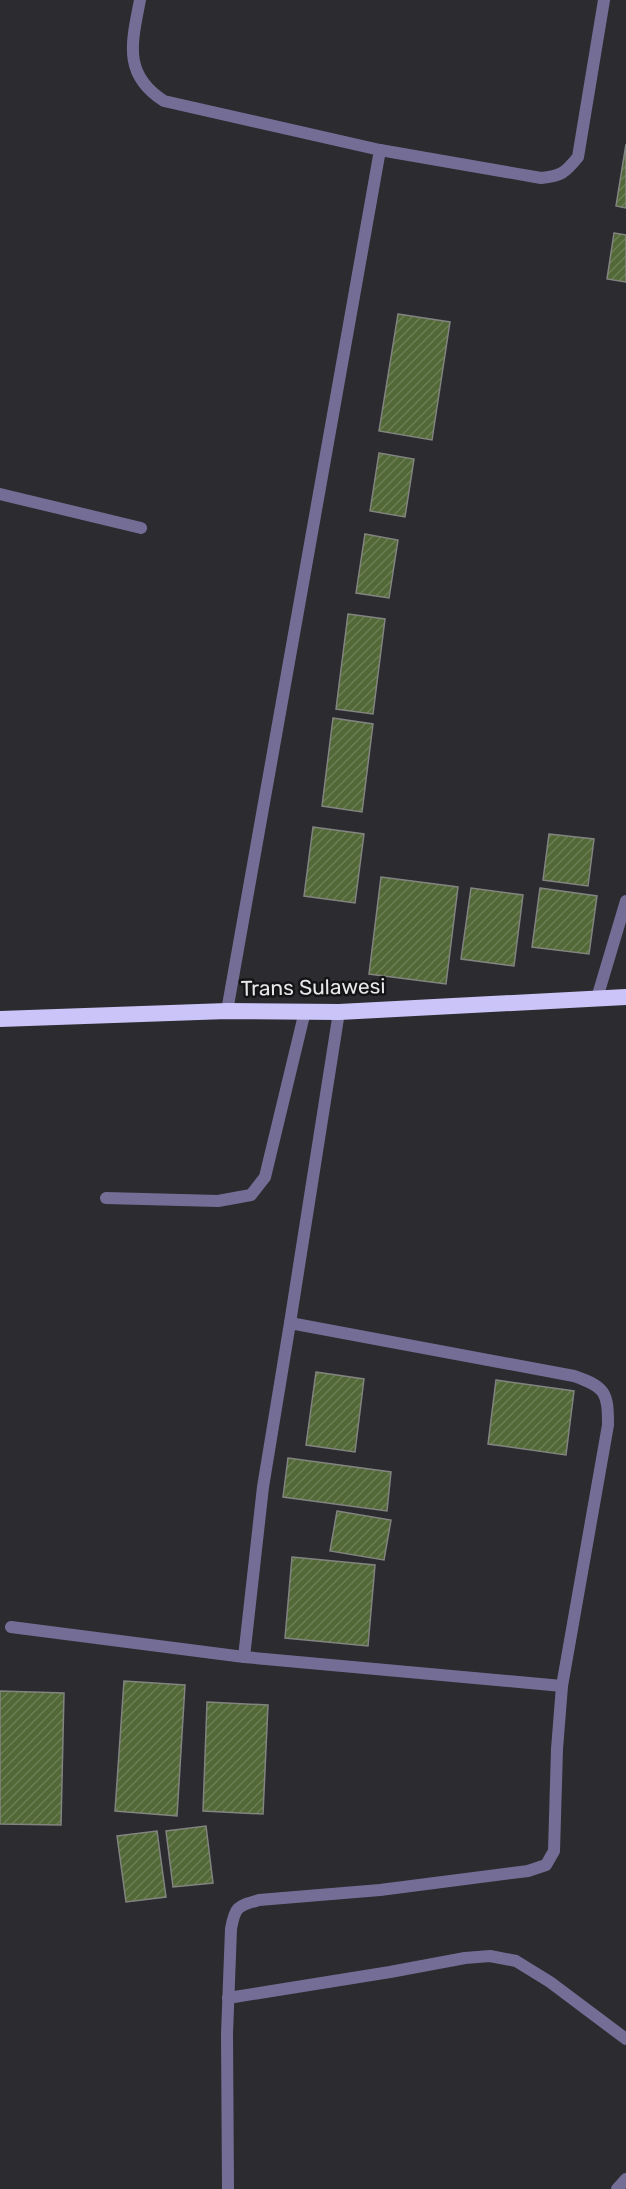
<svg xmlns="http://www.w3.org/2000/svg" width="626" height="2189" viewBox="0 0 626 2189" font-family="Rubik,sans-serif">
<defs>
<pattern id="building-hatch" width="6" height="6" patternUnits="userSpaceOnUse" patternTransform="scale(1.5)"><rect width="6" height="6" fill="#536837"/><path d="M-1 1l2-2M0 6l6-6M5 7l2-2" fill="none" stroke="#6c7e54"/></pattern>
</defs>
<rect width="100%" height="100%" fill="#2c2b2f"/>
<g fill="url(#building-hatch)" stroke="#828480" stroke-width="1.5">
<path d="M 626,144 L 626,208 L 616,206 Z"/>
<path d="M 614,233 L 626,235 L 626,282 L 607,279 Z"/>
<path d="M 398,314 L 450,322 L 432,440 L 379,431 Z"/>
<path d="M 379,453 L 414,459 L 405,517 L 370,511 Z"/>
<path d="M 365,534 L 398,540 L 389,598 L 356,593 Z"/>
<path d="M 348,614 L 385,619 L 373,714 L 336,709 Z"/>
<path d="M 333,718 L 373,724 L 362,812 L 322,806 Z"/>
<path d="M 313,827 L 364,834 L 355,903 L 304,896 Z"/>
<path d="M 549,834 L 594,839 L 588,886 L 543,880 Z"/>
<path d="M 381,877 L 458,887 L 446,984 L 369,974 Z"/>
<path d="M 471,888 L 523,895 L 514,966 L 461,959 Z"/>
<path d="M 540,888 L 597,896 L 589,954 L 532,947 Z"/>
<path d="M 316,1372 L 364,1379 L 355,1452 L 306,1445 Z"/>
<path d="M 496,1380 L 574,1391 L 566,1455 L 488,1444 Z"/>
<path d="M 288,1458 L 391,1472 L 387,1511 L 283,1497 Z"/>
<path d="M 337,1511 L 391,1520 L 384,1560 L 330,1551 Z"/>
<path d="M 292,1557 L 375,1565 L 368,1646 L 285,1638 Z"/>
<path d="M 124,1681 L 185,1685 L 177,1816 L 115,1811 Z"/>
<path d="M 0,1691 L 64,1693 L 61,1825 L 0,1824 Z"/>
<path d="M 207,1702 L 268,1705 L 263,1814 L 203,1811 Z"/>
<path d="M 206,1826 L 213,1883 L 173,1887 L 166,1831 Z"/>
<path d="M 157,1831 L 166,1897 L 126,1902 L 117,1836 Z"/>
</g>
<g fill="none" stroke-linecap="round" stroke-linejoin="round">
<g stroke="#746e96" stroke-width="12">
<path d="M 140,0 C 132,42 122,74 164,101 L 380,150 L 227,1011"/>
<path d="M 380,150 L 541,178 C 561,176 565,173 578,157 L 604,0"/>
<path d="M 106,1198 L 218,1201 L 251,1195 L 265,1177 L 305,1011"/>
</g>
<g stroke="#746e96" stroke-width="12">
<path d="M 0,494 L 141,528"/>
<path d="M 597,998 L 626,901"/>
<path d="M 11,1627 L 244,1657 L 562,1686 L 608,1425 C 608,1393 606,1387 574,1376 L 290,1323 L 339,1012"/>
<path d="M 244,1657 L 263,1487 L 290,1323"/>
<path d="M 228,1998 L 390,1972 L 465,1958 L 490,1956 L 516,1961 L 550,1982 L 626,2039"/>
<path d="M 228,2189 L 227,2034 L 231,1929 C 235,1906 238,1906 259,1900 L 380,1890 L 528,1871 L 546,1865 L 554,1851 L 557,1749 L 562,1686"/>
<path d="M 617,2189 L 626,2179"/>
</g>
<path stroke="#cbc4f8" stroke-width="16" d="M 0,1019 L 227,1011 L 339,1012 L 626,997"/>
</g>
<g text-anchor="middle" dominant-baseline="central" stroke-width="5" stroke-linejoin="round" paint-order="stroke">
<g font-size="21" fill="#e7e7e9" stroke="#141416">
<text transform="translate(313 987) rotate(-1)">Trans Sulawesi</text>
</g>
</g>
</svg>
